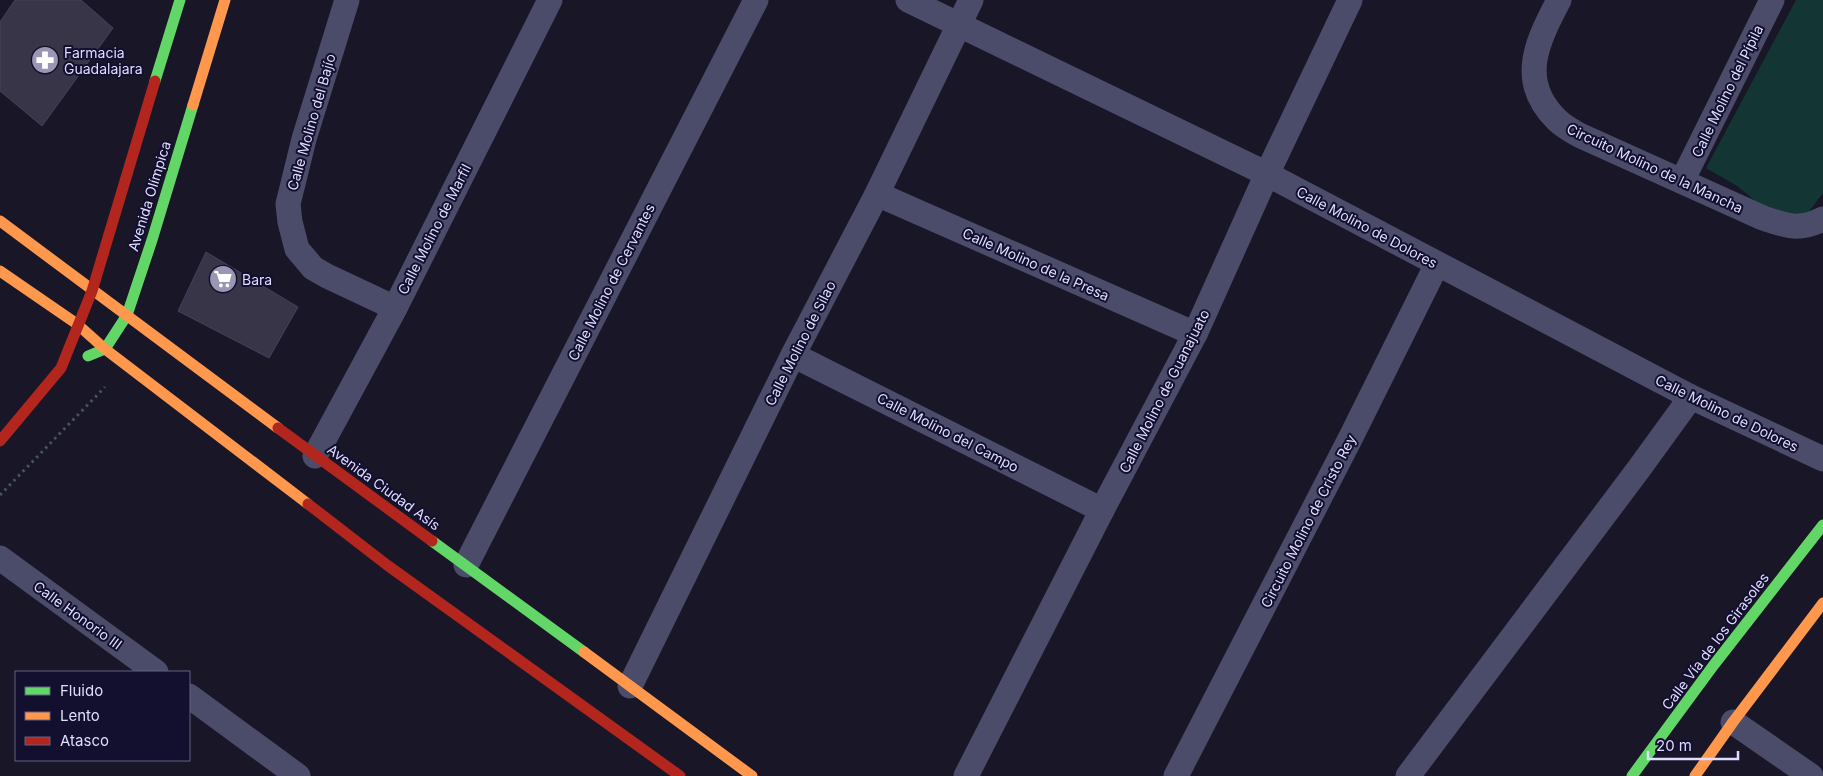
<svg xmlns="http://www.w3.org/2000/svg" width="1823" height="776" viewBox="0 0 1823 776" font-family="Inter,sans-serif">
<rect width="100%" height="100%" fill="#191628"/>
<path fill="#133534" d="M 1796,0 L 1823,0 L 1823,193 L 1801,222 L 1775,217 L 1737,186 L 1706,168 Z"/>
<g fill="#383549" stroke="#45415b">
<path d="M 15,0 L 81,0 L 113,28 L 42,126 L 0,91 L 0,22 Z"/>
<path d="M 206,252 L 298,307 L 269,358 L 178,311 Z"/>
</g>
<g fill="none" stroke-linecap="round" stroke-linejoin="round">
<path stroke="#445464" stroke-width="3" stroke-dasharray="2.5 4" stroke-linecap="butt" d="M 0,495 L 105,387"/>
<g stroke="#4b4c69" stroke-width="25">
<path d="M 347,0 L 304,139 L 288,204 L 290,222 L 297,249 L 313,268 L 327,276 L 395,308"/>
<path d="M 908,0 L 1267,174 L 1691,397 L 1823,459"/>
<path d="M 1559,0 C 1537,42 1517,81 1557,120 C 1563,126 1572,131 1579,135 L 1763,218 C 1787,226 1799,231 1823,219"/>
<path d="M 1682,181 L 1772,0"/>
<path d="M 877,194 L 1195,334"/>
<path d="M 793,355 L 1102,510"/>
<path d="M 315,456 L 395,308 L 550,0"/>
<path d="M 0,558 L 156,672"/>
<path d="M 466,565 L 756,0"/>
<path d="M 630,686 L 793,355 L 877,194 L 971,0"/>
<path d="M 189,696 L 298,776"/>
<path d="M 1733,722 L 1811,776"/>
<path d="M 966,776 L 1102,510 L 1195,334 L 1267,174 L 1350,0"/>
<path d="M 1176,776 L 1352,435 L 1437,264"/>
<path d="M 1408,776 L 1638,470 L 1691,397"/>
</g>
<g stroke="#63d668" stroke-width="11">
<path d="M 155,81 L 180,0"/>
<path d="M 88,356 L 105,349 L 127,315 L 152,240 L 193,105"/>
<path d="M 432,541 L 584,652"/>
<path d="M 1632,776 L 1713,666 L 1823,525"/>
</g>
<g stroke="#ff974d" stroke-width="11">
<path d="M 193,105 L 225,0"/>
<path d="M 0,221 L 278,428"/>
<path d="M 0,271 L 77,324 L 105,349 L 308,504"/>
<path d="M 584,652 L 752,776"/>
<path d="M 1695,776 L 1733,722 L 1823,603"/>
</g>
<g stroke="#b3261e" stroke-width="11">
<path d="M 278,428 L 432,541"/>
<path d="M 0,441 L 61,368 L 92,291 L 155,81"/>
<path d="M 308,504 L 387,565 L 680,776"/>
</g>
</g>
<defs>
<g id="pharmacy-disc" transform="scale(1.4375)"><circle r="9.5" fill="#9a97b4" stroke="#130f2f"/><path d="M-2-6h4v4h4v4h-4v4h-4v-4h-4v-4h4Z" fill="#fff"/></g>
<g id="supermarket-disc" transform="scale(1.4375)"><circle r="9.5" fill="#9a97b4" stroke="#130f2f"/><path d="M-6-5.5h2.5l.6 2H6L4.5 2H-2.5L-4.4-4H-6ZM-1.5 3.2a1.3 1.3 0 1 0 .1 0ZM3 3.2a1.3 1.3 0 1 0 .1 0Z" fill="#fff"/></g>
</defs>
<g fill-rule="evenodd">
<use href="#pharmacy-disc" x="45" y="60"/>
<use href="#supermarket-disc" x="223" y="279"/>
</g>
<g text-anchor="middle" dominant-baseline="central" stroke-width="4" stroke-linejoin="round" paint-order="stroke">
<g font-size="14" fill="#dfddff" stroke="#130f2f" text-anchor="start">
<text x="64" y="52">Farmacia<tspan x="64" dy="16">Guadalajara</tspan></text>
<text x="242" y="279">Bara</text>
</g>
<g font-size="14" fill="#dfddff" stroke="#130f2f">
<text transform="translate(1727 91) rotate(-64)">Calle Molino del Pípila</text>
<text transform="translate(311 122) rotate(-74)">Calle Molino del Bajío</text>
<text transform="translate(1655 168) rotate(25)">Circuito Molino de la Mancha</text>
<text transform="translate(149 196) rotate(-73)">Avenida Olímpica</text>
<text transform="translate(1367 227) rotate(28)">Calle Molino de Dolores</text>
<text transform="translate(434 229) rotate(-63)">Calle Molino de Marfil</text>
<text transform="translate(1036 264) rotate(24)">Calle Molino de la Presa</text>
<text transform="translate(611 282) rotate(-63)">Calle Molino de Cervantes</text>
<text transform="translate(800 343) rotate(-63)">Calle Molino de Silao</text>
<text transform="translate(1164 391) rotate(-63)">Calle Molino de Guanajuato</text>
<text transform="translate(1727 413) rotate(26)">Calle Molino de Dolores</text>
<text transform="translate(948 432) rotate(27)">Calle Molino del Campo</text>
<text transform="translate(384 487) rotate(36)">Avenida Ciudad Asís</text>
<text transform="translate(1308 521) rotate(-63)">Circuito Molino de Cristo Rey</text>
<text transform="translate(78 615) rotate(36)">Calle Honorio III</text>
<text transform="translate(1715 641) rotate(-53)">Calle Vía de los Girasoles</text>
</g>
</g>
<rect x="15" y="671" width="175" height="90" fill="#130f2f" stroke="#656182"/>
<rect x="25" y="687" width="25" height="8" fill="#63d668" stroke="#656182"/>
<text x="60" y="696" font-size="15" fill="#dfddff">Fluido</text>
<rect x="25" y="712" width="25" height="8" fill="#ff974d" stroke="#656182"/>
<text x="60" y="721" font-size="15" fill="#dfddff">Lento</text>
<rect x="25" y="737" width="25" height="8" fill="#b3261e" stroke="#656182"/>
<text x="60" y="746" font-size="15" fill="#dfddff">Atasco</text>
<path d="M1648 751v8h90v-8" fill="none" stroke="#dfddff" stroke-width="2.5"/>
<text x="1656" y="751" font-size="15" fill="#dfddff" stroke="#130f2f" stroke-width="4" paint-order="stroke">20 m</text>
</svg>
